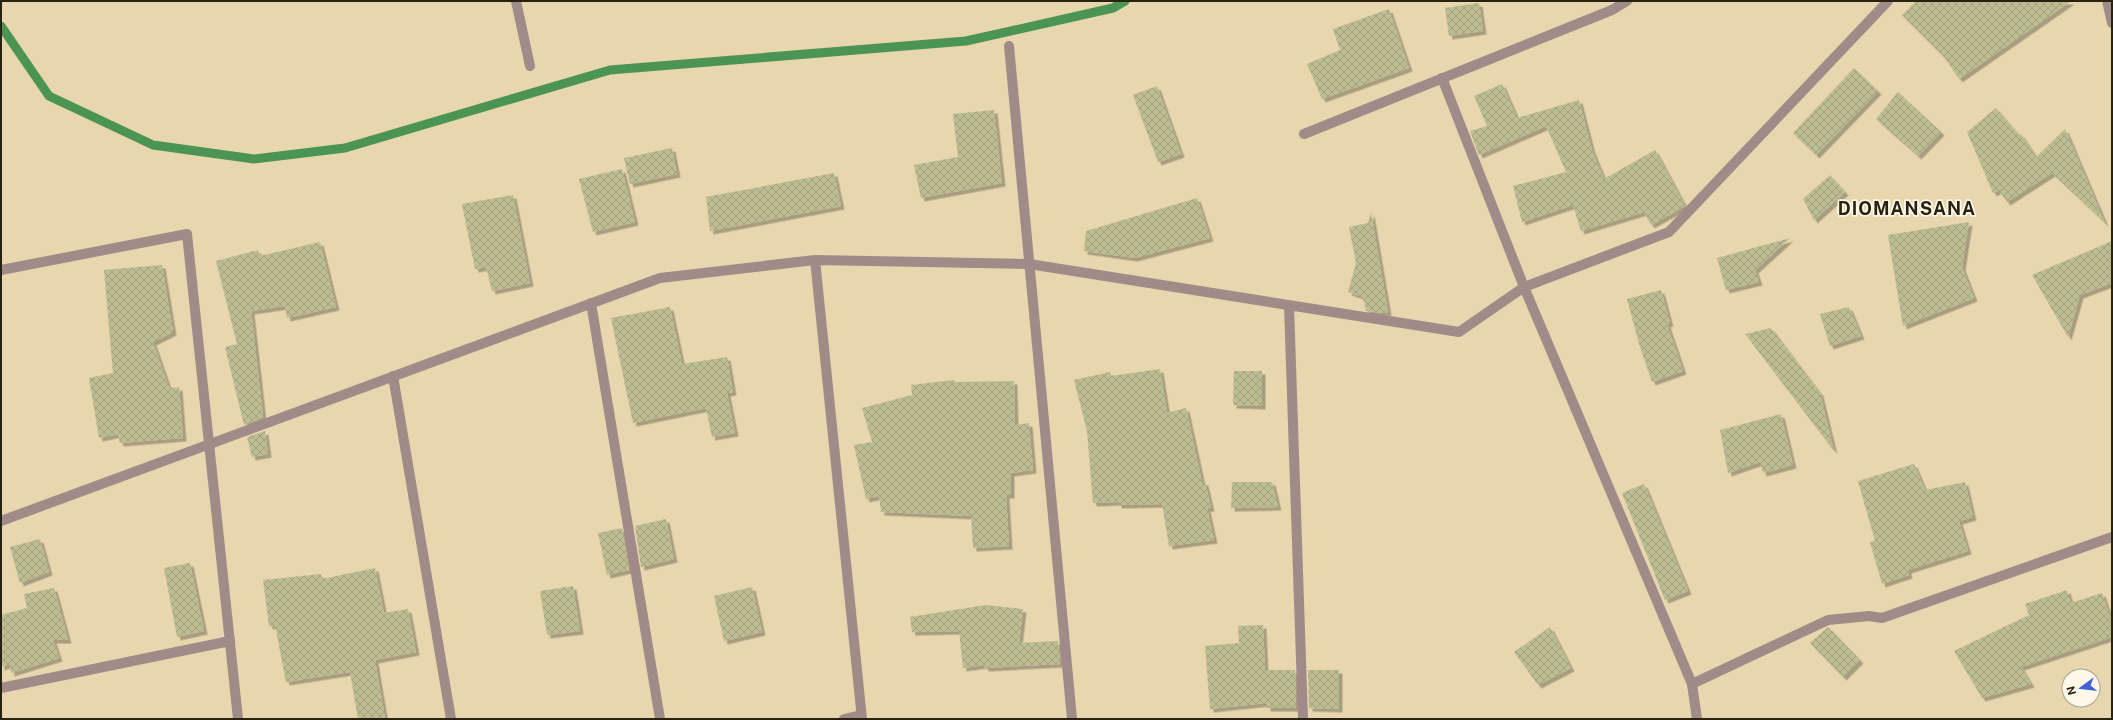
<svg xmlns="http://www.w3.org/2000/svg" width="2113" height="720" viewBox="0 0 2113 720" font-family="'Public Sans',sans-serif">
<defs>
<pattern id="building-cross-hatch" width="8" height="8" patternUnits="userSpaceOnUse"><rect width="8" height="8" fill="#bdbd93"/><path d="M0 0l8 8M0 8l8-8" fill="none" stroke="#a2a27e"/></pattern>
<filter id="shadow"><feDropShadow dx="3.5" dy="3.5" stdDeviation="0" flood-color="#0004"/></filter>
</defs>
<rect width="100%" height="100%" fill="#e7d6ae"/>
<g fill="none" stroke-linecap="round" stroke-linejoin="round">
<path stroke="#4c9453" stroke-width="9" d="M 1,26 L 49,96 L 153,145 L 254,159 L 345,148 L 610,70 L 966,41 L 1113,8 L 1125,1"/>
</g>
<g fill="url(#building-cross-hatch)" filter="url(#shadow)">
<path d="M 1916,1 L 2071,1 L 1959,79 L 1944,57 L 1902,15 Z"/>
<path d="M 1479,3 L 1483,31 L 1449,36 L 1445,8 Z"/>
<path d="M 1389,9 L 1409,68 L 1322,99 L 1307,64 L 1340,50 L 1333,29 Z"/>
<path d="M 1854,68 L 1878,91 L 1816,155 L 1793,133 Z"/>
<path d="M 1502,84 L 1517,118 L 1579,100 L 1592,150 L 1604,179 L 1655,150 L 1685,206 L 1651,225 L 1644,212 L 1581,231 L 1573,205 L 1522,222 L 1513,186 L 1566,172 L 1546,126 L 1479,155 L 1470,131 L 1487,126 L 1474,96 Z"/>
<path d="M 1157,86 L 1181,154 L 1158,162 L 1133,95 Z"/>
<path d="M 1898,92 L 1941,132 L 1918,156 L 1876,119 Z"/>
<path d="M 1996,108 L 2019,135 L 2021,134 L 2036,157 L 2065,129 L 2105,223 L 2052,173 L 2007,202 L 2000,192 L 2005,187 L 1993,193 L 1967,132 Z"/>
<path d="M 994,110 L 1002,183 L 921,198 L 914,165 L 958,157 L 953,114 Z"/>
<path d="M 672,148 L 677,174 L 630,184 L 624,158 Z"/>
<path d="M 622,169 L 635,222 L 593,232 L 579,179 Z"/>
<path d="M 834,173 L 841,206 L 710,231 L 706,197 Z"/>
<path d="M 1830,175 L 1845,192 L 1814,220 L 1803,199 Z"/>
<path d="M 513,195 L 530,283 L 492,291 L 486,267 L 475,269 L 462,204 Z"/>
<path d="M 1197,198 L 1210,238 L 1134,258 L 1084,251 L 1086,231 Z"/>
<path d="M 1371,212 L 1388,312 L 1382,313 L 1366,311 L 1363,297 L 1348,292 L 1356,263 L 1349,227 L 1368,223 Z"/>
<path d="M 1969,222 L 1962,267 L 1974,298 L 1903,326 L 1888,235 Z"/>
<path d="M 1790,238 L 1755,270 L 1759,282 L 1726,290 L 1717,258 Z"/>
<path d="M 2112,241 L 2112,283 L 2080,295 L 2068,337 L 2032,275 Z"/>
<path d="M 320,242 L 336,307 L 287,318 L 285,306 L 251,311 L 263,417 L 244,425 L 225,347 L 237,344 L 216,261 L 258,250 L 260,256 Z"/>
<path d="M 162,265 L 173,332 L 153,342 L 169,388 L 179,387 L 183,438 L 120,443 L 118,434 L 99,438 L 89,378 L 113,373 L 104,270 Z"/>
<path d="M 1661,290 L 1670,323 L 1667,324 L 1683,371 L 1652,382 L 1639,344 L 1627,299 Z"/>
<path d="M 670,307 L 682,364 L 727,357 L 733,392 L 727,393 L 735,433 L 712,437 L 706,408 L 633,423 L 611,318 Z"/>
<path d="M 1849,307 L 1861,336 L 1830,346 L 1820,314 Z"/>
<path d="M 1771,328 L 1820,393 L 1834,451 L 1745,334 Z"/>
<path d="M 1160,369 L 1167,413 L 1186,408 L 1202,482 L 1205,482 L 1211,508 L 1207,508 L 1214,540 L 1169,546 L 1162,504 L 1118,505 L 1118,502 L 1093,503 L 1087,431 L 1074,380 L 1110,372 L 1111,376 Z"/>
<path d="M 1234,371 L 1262,371 L 1262,406 L 1233,405 Z"/>
<path d="M 954,380 L 955,382 L 1014,381 L 1015,425 L 1029,423 L 1033,470 L 1011,473 L 1011,495 L 1006,495 L 1009,546 L 973,548 L 971,516 L 881,512 L 879,496 L 866,499 L 854,445 L 872,442 L 862,408 L 912,395 L 911,385 Z"/>
<path d="M 1781,414 L 1793,465 L 1763,473 L 1760,462 L 1728,473 L 1720,430 Z"/>
<path d="M 265,431 L 268,454 L 252,457 L 247,437 Z"/>
<path d="M 1914,464 L 1925,490 L 1965,482 L 1973,517 L 1959,521 L 1968,551 L 1908,570 L 1909,575 L 1882,584 L 1870,542 L 1875,541 L 1858,481 Z"/>
<path d="M 1232,482 L 1272,482 L 1278,507 L 1231,508 Z"/>
<path d="M 1644,484 L 1688,591 L 1665,600 L 1622,493 Z"/>
<path d="M 666,519 L 674,559 L 641,567 L 635,526 Z"/>
<path d="M 622,528 L 629,570 L 607,575 L 598,533 Z"/>
<path d="M 40,539 L 49,572 L 20,583 L 10,547 Z"/>
<path d="M 190,563 L 204,631 L 177,637 L 164,568 Z"/>
<path d="M 375,568 L 384,613 L 408,609 L 416,652 L 375,660 L 385,719 L 358,719 L 350,672 L 286,682 L 275,625 L 269,626 L 263,580 L 321,574 L 322,579 Z"/>
<path d="M 573,586 L 580,631 L 547,635 L 540,591 Z"/>
<path d="M 752,587 L 762,632 L 724,641 L 714,596 Z"/>
<path d="M 54,588 L 68,640 L 53,640 L 59,658 L 11,673 L 10,664 L 1,667 L 1,615 L 27,608 L 24,594 Z"/>
<path d="M 2067,590 L 2071,603 L 2102,593 L 2112,622 L 2112,637 L 2021,667 L 2031,684 L 1982,698 L 1954,651 L 2029,615 L 2025,604 Z"/>
<path d="M 986,605 L 1023,609 L 1019,643 L 1058,641 L 1060,664 L 985,668 L 984,665 L 963,668 L 959,631 L 912,632 L 910,617 Z"/>
<path d="M 1263,625 L 1265,670 L 1295,670 L 1296,708 L 1267,708 L 1267,703 L 1210,709 L 1205,646 L 1239,643 L 1238,626 Z"/>
<path d="M 1550,627 L 1571,668 L 1538,685 L 1514,652 Z"/>
<path d="M 1828,627 L 1860,660 L 1843,677 L 1810,643 Z"/>
<path d="M 1308,670 L 1339,670 L 1339,709 L 1309,708 Z"/>
</g>
<g fill="none" stroke-linecap="round" stroke-linejoin="round">
<g stroke="#a08b88" stroke-width="10">
<path d="M 516,1 L 530,66"/>
<path d="M 2107,1 L 2112,23"/>
<path d="M 1009,46 L 1072,719"/>
<path d="M 1442,78 L 1524,287 L 1692,684 L 1697,719"/>
<path d="M 1304,134 L 1612,10 L 1627,1"/>
<path d="M 815,260 L 862,719"/>
<path d="M 1,270 L 187,234 L 238,719"/>
<path d="M 591,303 L 660,719"/>
<path d="M 1289,306 L 1303,719"/>
<path d="M 393,376 L 451,719"/>
<path d="M 1,521 L 660,278 L 815,260 L 1029,264 L 1459,332 L 1524,287 L 1669,232 L 1888,1"/>
<path d="M 1692,684 L 1828,620 L 1869,616 L 1882,618 L 2112,537"/>
<path d="M 1,688 L 230,641"/>
<path d="M 844,719 L 861,715"/>
</g>
</g>
<g text-anchor="middle" dominant-baseline="central" stroke-width="3.5" stroke-linejoin="round" paint-order="stroke">
<g font-size="18" font-weight="bold" letter-spacing="1" fill="#282212" stroke="#fef8e8">
<text x="1907" y="208">DIOMANSANA</text>
</g>
</g>
<rect width="2113" height="720" fill="none" stroke="#282212" stroke-width="4"/>
<g transform="translate(2081 688) rotate(255)"><circle r="19" fill="#fef8e8" stroke="#a8a292"/>
<path d="M0-3L7 15L0 10L-7 15Z" fill="#4162d5"/>
<text y="-6" font-size="11" font-weight="bold" text-anchor="middle" fill="#282212">N</text>
</g>
</svg>
